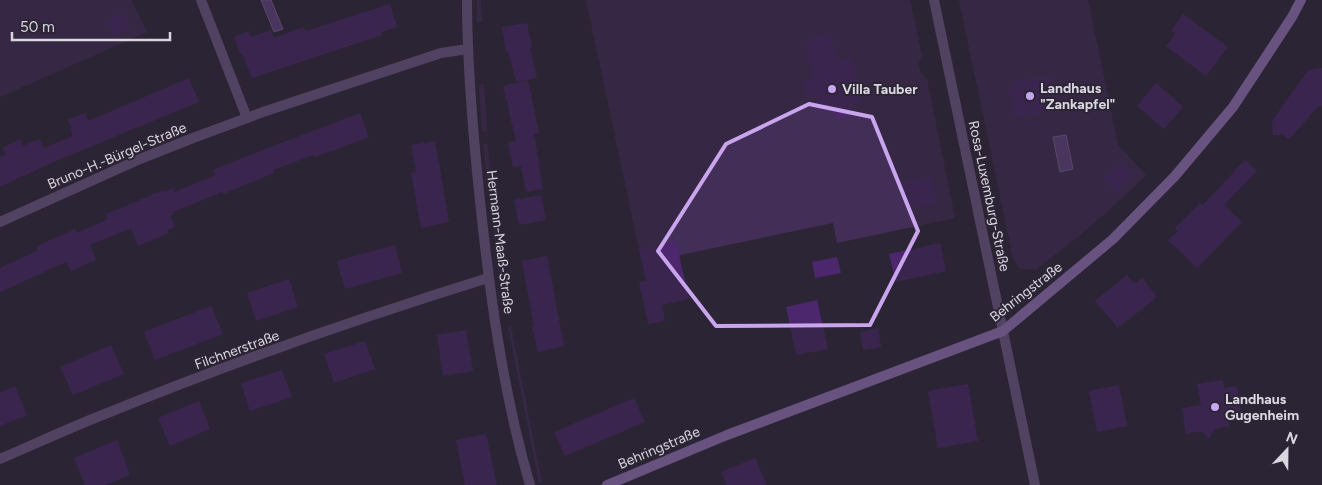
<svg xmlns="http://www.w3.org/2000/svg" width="1322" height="485" viewBox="0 0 1322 485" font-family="Figtree,sans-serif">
<rect width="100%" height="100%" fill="#2c2535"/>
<g fill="#432e57">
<path d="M 0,0 L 131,0 L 147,32 L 0,97 Z"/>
<path d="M 477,0 L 481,0 L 482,22 L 477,23 Z"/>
<path d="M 586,0 L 910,0 L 922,55 L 918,65 L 921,73 L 927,79 L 955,218 L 837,243 L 833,223 L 642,263 Z"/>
<path d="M 959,0 L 1088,0 L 1118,145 L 1146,175 C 1111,210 1074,241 1035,270 L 1019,268 L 1013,258 Z"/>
<path d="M 481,84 L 484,84 L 487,132 L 482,131 L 479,86 Z"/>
<path d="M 487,143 L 493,189 L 488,187 L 483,144 Z"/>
<path d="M 496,216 L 506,294 L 502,295 L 492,217 Z"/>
<path d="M 511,326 L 542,483 L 539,483 L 508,327 Z"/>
</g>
<g fill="#704a93" stroke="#9074aa">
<path d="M 261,0 L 271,0 L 283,29 L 274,32 Z"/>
<path d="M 1066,135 L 1073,169 L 1060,172 L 1053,137 Z"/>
</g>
<g fill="#4d276d">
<path d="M 390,4 L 397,27 L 381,32 L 382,35 L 252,78 L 242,54 L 240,54 L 234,37 L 249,31 L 251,37 L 271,30 L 274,38 L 304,27 L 306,31 Z"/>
<path d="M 123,13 L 130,28 L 113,35 L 107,20 Z"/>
<path d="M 1183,14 L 1228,47 L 1206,76 L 1166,46 L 1176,33 L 1171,31 Z"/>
<path d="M 527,23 L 532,47 L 530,48 L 537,78 L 516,82 L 508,51 L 506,52 L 502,27 Z"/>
<path d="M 831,33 L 837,60 L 852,57 L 862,102 L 853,104 L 851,113 L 843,119 L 836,116 L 830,109 L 820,111 L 818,97 L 807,99 L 803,80 L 813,78 L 806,39 Z"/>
<path d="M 1322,68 L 1322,106 L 1318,107 L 1289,139 L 1282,135 L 1273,135 L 1272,121 L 1308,70 Z"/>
<path d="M 1049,75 L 1055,105 L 1038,115 L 1024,114 L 1014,117 L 1008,87 L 1015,85 L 1014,82 Z"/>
<path d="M 189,78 L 199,102 L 51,163 L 0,187 L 0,157 L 6,155 L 2,148 L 20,139 L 23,146 L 39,139 L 44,148 L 73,136 L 70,128 L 72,128 L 68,120 L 85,113 L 88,121 Z"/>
<path d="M 528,80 L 539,133 L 534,134 L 543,189 L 526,192 L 521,166 L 513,167 L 508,142 L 516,141 L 503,86 Z"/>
<path d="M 1156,83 L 1183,107 L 1164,129 L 1137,106 Z"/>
<path d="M 360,113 L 369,137 L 315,157 L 313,155 L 273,170 L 274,173 L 223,194 L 222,192 L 173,212 L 174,214 L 170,216 L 175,227 L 167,230 L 169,233 L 138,246 L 131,228 L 90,245 L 96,260 L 71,271 L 66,262 L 0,292 L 0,268 L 38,250 L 37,246 L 75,229 L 77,233 L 108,219 L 106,214 L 164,190 L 165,192 L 173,188 L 175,192 L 215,175 L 213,170 L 232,162 Z"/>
<path d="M 435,141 L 449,222 L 421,228 L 411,173 L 416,172 L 411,145 Z"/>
<path d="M 1245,160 L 1257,171 L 1224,205 L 1242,222 L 1197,268 L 1168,240 L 1178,231 L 1175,228 L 1200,203 L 1203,205 Z"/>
<path d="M 1120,163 L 1133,175 L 1117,192 L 1104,179 Z"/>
<path d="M 931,176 L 937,202 L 909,208 L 903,182 Z"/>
<path d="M 541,195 L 546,220 L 519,225 L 514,200 Z"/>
<path d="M 676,241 L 689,299 L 662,305 L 665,321 L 648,324 L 639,282 L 646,281 L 639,249 Z"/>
<path d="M 940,243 L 946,271 L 896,282 L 889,254 Z"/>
<path d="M 395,245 L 402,273 L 345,289 L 337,261 Z"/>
<path d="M 547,256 L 564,346 L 538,352 L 532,326 L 534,326 L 522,261 Z"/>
<path d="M 837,257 L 841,273 L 815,278 L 812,262 Z"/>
<path d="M 1127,275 L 1134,284 L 1142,278 L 1157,297 L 1118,328 L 1095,301 Z"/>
<path d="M 289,279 L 298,307 L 256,321 L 247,293 Z"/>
<path d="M 817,300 L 828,349 L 796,355 L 786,307 Z"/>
<path d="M 211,306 L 223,334 L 155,360 L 144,332 Z"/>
<path d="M 878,328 L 881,347 L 863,350 L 860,332 Z"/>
<path d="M 466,330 L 473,371 L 443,376 L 437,335 Z"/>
<path d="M 365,341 L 375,369 L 334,383 L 324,354 Z"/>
<path d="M 111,345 L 124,374 L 73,395 L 60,367 Z"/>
<path d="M 282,370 L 292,397 L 250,411 L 241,383 Z"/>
<path d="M 1223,380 L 1224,388 L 1237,386 L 1241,414 L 1226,416 L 1230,426 L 1215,429 L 1209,438 L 1201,431 L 1186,434 L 1182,408 L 1201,405 L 1197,384 Z"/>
<path d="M 968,384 L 978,441 L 938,448 L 928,391 Z"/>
<path d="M 1119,385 L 1127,426 L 1097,432 L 1089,391 Z"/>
<path d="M 15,386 L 27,415 L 0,426 L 0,393 Z"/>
<path d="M 634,398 L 645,422 L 565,456 L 554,432 Z"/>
<path d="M 199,401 L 210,429 L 170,446 L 158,418 Z"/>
<path d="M 486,434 L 497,485 L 465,485 L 456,440 Z"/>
<path d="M 117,440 L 130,475 L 105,485 L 85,485 L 74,458 Z"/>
<path d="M 755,458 L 767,485 L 727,485 L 721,472 Z"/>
</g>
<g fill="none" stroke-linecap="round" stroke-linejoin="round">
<g stroke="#806799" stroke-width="10">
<path d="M 201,0 L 247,118"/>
<path d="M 467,0 C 467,67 473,134 480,201 C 490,296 503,393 530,485"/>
<path d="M 934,0 L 1035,485"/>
<path d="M 0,222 L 140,159 L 193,138 L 263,112 L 441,53 L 468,49"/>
<path d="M 0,459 C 35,444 69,428 105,414 C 230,363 359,318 488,278"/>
</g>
<path stroke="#b289da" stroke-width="10" d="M 607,485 L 727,435 L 1003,331 L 1113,239 L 1175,176 L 1233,107 L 1292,17 L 1301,0"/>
</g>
<path d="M0 0H1322V485H0ZM 809,104 L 872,117 L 918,231 L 870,325 L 716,326 L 658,251 L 726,144 Z" fill="#2c2535" fill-opacity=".55" fill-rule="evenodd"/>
<path fill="none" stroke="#c9a5ee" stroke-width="4" stroke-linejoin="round" d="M 809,104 L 872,117 L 918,231 L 870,325 L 716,326 L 658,251 L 726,144 Z"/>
<g fill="#c9a5ee" stroke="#2c2535" stroke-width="2">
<circle cx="832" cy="89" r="5"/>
<circle cx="1030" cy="96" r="5"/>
<circle cx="1215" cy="407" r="5"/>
</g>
<g text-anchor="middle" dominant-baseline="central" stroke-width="4" stroke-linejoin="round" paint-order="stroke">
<g font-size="14" font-weight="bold" fill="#dad6e0" stroke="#2c2535" text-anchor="start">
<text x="1040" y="88">Landhaus<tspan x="1040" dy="16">"Zankapfel"</tspan></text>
<text x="842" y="89">Villa Tauber</text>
<text x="1225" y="399">Landhaus<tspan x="1225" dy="16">Gugenheim</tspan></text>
</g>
<g font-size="14" fill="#dad6e0" stroke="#2c2535">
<text transform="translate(117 156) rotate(-23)">Bruno-H.-Bürgel-Straße</text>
<text transform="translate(989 196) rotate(78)">Rosa-Luxemburg-Straße</text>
<text transform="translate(500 242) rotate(83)">Hermann-Maaß-Straße</text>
<text transform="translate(1026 292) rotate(-38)">Behringstraße</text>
<text transform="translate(237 350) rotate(-20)">Filchnerstraße</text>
<text transform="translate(659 448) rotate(-23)">Behringstraße</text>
</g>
</g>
<g transform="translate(1287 450) rotate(22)" stroke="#2c2535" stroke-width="4" paint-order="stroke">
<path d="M0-4L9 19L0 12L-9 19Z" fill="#dad6e0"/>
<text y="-8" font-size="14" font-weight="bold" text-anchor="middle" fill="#dad6e0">N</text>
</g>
<path d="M12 32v8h158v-8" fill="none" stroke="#dad6e0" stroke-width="2.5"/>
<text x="20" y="32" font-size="15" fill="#dad6e0" stroke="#2c2535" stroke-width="4" paint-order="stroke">50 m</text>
</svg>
